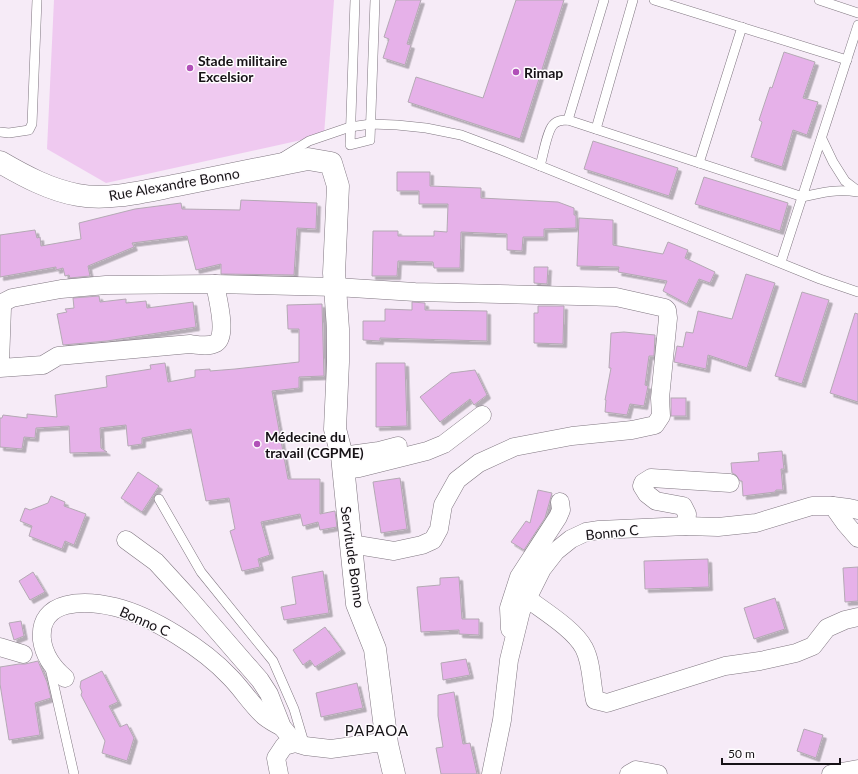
<svg xmlns="http://www.w3.org/2000/svg" width="858" height="774" viewBox="0 0 858 774" font-family="Lato,sans-serif">
<defs>
<filter id="shadow"><feDropShadow dx="3.5" dy="3.5" stdDeviation="0" flood-color="#0004"/></filter>
</defs>
<rect width="100%" height="100%" fill="#f6ebf7"/>
<path fill="#efc9f0" d="M 54,0 L 334,0 L 324,135 L 106,183 L 47,149 Z"/>
<g fill="#e6b1e9" stroke="#b4a9b4" filter="url(#shadow)">
<path d="M 396,0 L 421,0 L 407,44 L 411,45 L 405,65 L 383,58 L 389,39 L 384,37 Z"/>
<path d="M 516,0 L 564,0 L 520,139 L 408,102 L 416,77 L 483,98 Z"/>
<path d="M 784,52 L 815,62 L 803,98 L 818,102 L 807,135 L 793,130 L 782,167 L 751,157 L 762,122 L 759,120 L 770,87 L 772,88 Z"/>
<path d="M 593,141 L 678,168 L 669,196 L 584,169 Z"/>
<path d="M 397,172 L 430,172 L 430,186 L 481,188 L 481,198 L 558,202 L 574,208 L 574,215 L 576,215 L 576,228 L 544,229 L 544,237 L 523,237 L 522,251 L 507,250 L 507,234 L 461,232 L 460,268 L 434,268 L 433,262 L 398,261 L 397,276 L 372,276 L 373,231 L 398,231 L 398,236 L 434,236 L 434,231 L 447,232 L 448,204 L 419,204 L 419,191 L 397,191 Z"/>
<path d="M 704,177 L 788,203 L 780,231 L 695,204 Z"/>
<path d="M 241,200 L 317,203 L 316,229 L 297,228 L 294,275 L 221,274 L 221,264 L 196,270 L 187,236 L 132,243 L 134,247 L 88,266 L 90,276 L 70,278 L 69,275 L 65,276 L 63,268 L 56,270 L 56,267 L 0,277 L 0,235 L 35,230 L 37,238 L 40,237 L 41,246 L 81,239 L 79,223 L 135,209 L 181,203 L 182,209 L 240,210 Z"/>
<path d="M 579,218 L 613,220 L 613,245 L 663,254 L 668,242 L 688,250 L 685,258 L 715,272 L 710,283 L 699,279 L 687,304 L 663,291 L 667,281 L 618,272 L 619,267 L 577,266 Z"/>
<path d="M 534,267 L 548,267 L 547,284 L 534,283 Z"/>
<path d="M 746,274 L 775,283 L 747,368 L 708,355 L 706,369 L 674,362 L 677,346 L 683,347 L 686,332 L 693,333 L 698,311 L 732,319 Z"/>
<path d="M 802,292 L 829,300 L 802,384 L 775,376 Z"/>
<path d="M 99,296 L 100,302 L 126,299 L 126,303 L 146,301 L 147,308 L 193,302 L 196,327 L 107,341 L 63,345 L 57,314 L 67,312 L 65,309 L 74,308 L 73,298 Z"/>
<path d="M 412,302 L 425,303 L 425,310 L 487,311 L 487,341 L 380,338 L 380,341 L 363,340 L 363,321 L 385,321 L 385,309 L 412,310 Z"/>
<path d="M 322,304 L 324,376 L 299,377 L 299,388 L 272,391 L 288,479 L 320,479 L 320,514 L 335,511 L 337,527 L 320,530 L 318,522 L 303,526 L 300,514 L 261,522 L 270,555 L 258,559 L 260,567 L 242,571 L 230,531 L 235,529 L 229,498 L 206,501 L 191,429 L 142,438 L 142,444 L 128,446 L 126,425 L 100,428 L 101,448 L 107,452 L 70,453 L 69,426 L 36,428 L 35,438 L 24,437 L 22,449 L 0,447 L 0,418 L 2,418 L 3,415 L 27,418 L 27,414 L 57,417 L 55,395 L 107,387 L 106,376 L 151,369 L 150,365 L 165,363 L 168,382 L 195,377 L 195,370 L 210,369 L 210,371 L 235,369 L 299,362 L 299,329 L 288,329 L 287,305 Z"/>
<path d="M 538,306 L 564,306 L 563,344 L 534,343 L 534,313 L 538,313 Z"/>
<path d="M 855,313 L 858,314 L 858,402 L 830,393 Z"/>
<path d="M 624,332 L 655,335 L 654,356 L 649,356 L 645,385 L 648,386 L 644,406 L 630,404 L 627,415 L 605,412 L 606,400 L 605,400 L 611,368 L 609,368 L 611,333 Z"/>
<path d="M 376,363 L 405,363 L 407,426 L 376,427 Z"/>
<path d="M 475,370 L 487,395 L 474,405 L 470,399 L 440,422 L 420,397 L 451,373 Z"/>
<rect x="671" y="398" width="15" height="18"/>
<path d="M 782,451 L 784,469 L 781,469 L 783,490 L 776,490 L 775,492 L 743,496 L 742,481 L 740,481 L 736,475 L 732,473 L 731,463 L 759,461 L 758,453 Z"/>
<path d="M 138,472 L 159,486 L 142,512 L 121,498 Z"/>
<path d="M 400,478 L 407,529 L 381,533 L 373,482 Z"/>
<path d="M 538,490 L 552,493 L 545,518 L 524,550 L 511,542 L 526,521 L 530,523 Z"/>
<path d="M 51,496 L 65,502 L 64,506 L 86,514 L 74,545 L 65,541 L 62,549 L 29,536 L 32,526 L 20,521 L 25,508 L 30,510 L 48,503 Z"/>
<path d="M 708,559 L 709,587 L 645,589 L 644,561 Z"/>
<path d="M 858,567 L 858,601 L 845,602 L 843,568 Z"/>
<path d="M 323,571 L 329,613 L 284,620 L 281,607 L 296,604 L 292,577 Z"/>
<path d="M 33,572 L 45,592 L 30,600 L 19,581 Z"/>
<path d="M 459,577 L 462,619 L 479,619 L 479,635 L 459,634 L 459,630 L 421,632 L 417,587 L 440,585 L 440,578 Z"/>
<path d="M 775,598 L 785,629 L 754,639 L 744,608 Z"/>
<path d="M 21,621 L 24,636 L 14,640 L 9,623 Z"/>
<path d="M 325,627 L 342,650 L 315,667 L 310,660 L 303,665 L 293,650 Z"/>
<path d="M 466,659 L 470,675 L 443,680 L 441,663 Z"/>
<path d="M 38,661 L 47,682 L 51,698 L 35,703 L 40,735 L 9,740 L 0,684 L 0,667 L 19,664 L 25,664 Z"/>
<path d="M 102,671 L 118,702 L 109,706 L 120,727 L 127,724 L 134,738 L 127,761 L 102,753 L 105,741 L 81,695 L 82,692 L 80,687 L 81,681 Z"/>
<path d="M 357,683 L 363,708 L 321,717 L 316,693 Z"/>
<path d="M 454,692 L 463,744 L 470,743 L 477,774 L 441,774 L 436,748 L 443,747 L 438,716 L 438,695 Z"/>
<path d="M 804,729 L 823,735 L 816,758 L 797,751 Z"/>
</g>
<g fill="none" stroke-linecap="round" stroke-linejoin="round">
<g stroke="#807781" stroke-width="10">
<g id="lane">
<path d="M 355,0 L 350,145 L 370,140 L 375,0"/>
<path d="M 654,0 L 847,60"/>
<path d="M 819,0 L 858,13"/>
<path d="M 568,120 L 604,0"/>
<path d="M 596,129 L 633,0"/>
<path d="M 0,132 L 9,133 L 29,130 L 32,124 L 37,0"/>
<path d="M 822,139 L 833,162 L 845,181 L 858,191"/>
<path d="M 283,157 L 309,141 L 350,127 L 371,124 L 397,125 L 426,128 L 461,135 L 501,150 L 820,279 L 858,292"/>
<path d="M 699,163 L 742,27"/>
<path d="M 540,166 C 543,156 547,131 553,125 C 557,120 563,120 568,120 L 803,197 C 823,192 837,189 858,192"/>
<path d="M 781,262 L 858,25"/>
<path d="M 159,499 L 201,572 L 273,661 L 294,709 L 305,746"/>
<path d="M 50,668 L 74,774"/>
</g>
</g>
<g stroke="#807781" stroke-width="19">
<g id="street">
<path d="M 215,284 L 336,287 L 415,292 L 616,297 L 665,308 L 667,310 L 668,318 L 660,398 L 661,416 L 655,425 L 632,430 L 572,436 L 514,447 L 479,463 L 457,480 L 443,505 L 439,529 L 433,540 L 422,545 L 394,551 L 351,544"/>
<path d="M 0,363 L 2,308 L 4,302 L 12,298 L 61,289 L 106,285 L 215,284 C 217,296 228,336 216,343 C 209,347 198,345 190,344 L 58,356 L 43,365 L 0,368"/>
<path d="M 342,456 L 379,451 L 398,446"/>
<path d="M 343,470 L 359,468 L 427,451 L 444,444 L 482,415"/>
<path d="M 833,506 L 845,523 L 858,538"/>
<path d="M 686,526 L 687,514 L 683,506 L 656,501 L 647,494 L 642,486 L 643,483 L 651,478 L 730,483"/>
<path d="M 126,540 L 156,562 L 188,597 L 260,680 L 269,694 L 282,727 L 295,743"/>
<path d="M 528,599 C 544,611 575,630 584,648 C 592,663 591,683 595,700 L 607,703 L 725,666 L 760,661 L 796,653 L 813,646 L 827,628 L 845,620 L 858,617"/>
<path d="M 510,629 L 509,608 L 519,577 L 558,517 L 561,510 L 560,502"/>
<path d="M 0,647 L 23,654"/>
<path d="M 65,678 C 53,668 44,655 42,640 C 38,598 86,600 115,607 C 152,616 204,649 230,677 C 242,689 251,704 264,716 C 269,720 276,724 282,727"/>
<path d="M 279,774 L 276,758 L 284,746 L 295,743 L 305,746 L 331,749 L 375,743 L 387,744"/>
<path d="M 491,774 L 502,720 L 509,660 L 521,611 L 542,569 L 556,551 L 571,539 L 586,532 L 599,530 L 686,526 L 718,527 L 756,523 L 812,506 L 833,506 L 849,508 L 858,510"/>
<path d="M 629,774 L 636,770 L 658,774"/>
<path d="M 831,774 L 858,769"/>
</g>
</g>
<g stroke="#807781" stroke-width="23">
<path id="secondary" d="M 0,162 C 24,176 50,190 78,195 C 111,201 150,190 183,184 C 224,176 266,167 308,159 L 331,163 L 338,186 L 334,273 L 338,329 L 338,362 L 335,429 L 342,456 L 357,604 L 375,649 L 387,744 L 394,774"/>
</g>
<use href="#lane" stroke="#fff" stroke-width="9"/>
<use href="#street" stroke="#fff" stroke-width="18"/>
<use href="#secondary" stroke="#fff" stroke-width="22"/>
</g>
<g fill="#b150b8" stroke="#fefcfe" stroke-width="1.5">
<circle cx="190" cy="68" r="4"/>
<circle cx="516" cy="72" r="4"/>
<circle cx="257" cy="444" r="4"/>
</g>
<g text-anchor="middle" dominant-baseline="central" stroke-width="3" stroke-linejoin="round" paint-order="stroke">
<g font-size="14" font-weight="bold" fill="#161216" stroke="#fefcfe" text-anchor="start">
<text x="198" y="60">Stade militaire<tspan x="198" dy="16">Excelsior</tspan></text>
<text x="524" y="72">Rimap</text>
<text x="265" y="436">Médecine du<tspan x="265" dy="16">travail (CGPME)</tspan></text>
</g>
<g font-size="14" fill="#161216" stroke="#fefcfe">
<text transform="translate(174 184) rotate(-10)">Rue Alexandre Bonno</text>
<text transform="translate(612 532) rotate(-6)">Bonno C</text>
<text transform="translate(353 557) rotate(82)">Servitude Bonno</text>
<text transform="translate(145 621) rotate(24)">Bonno C</text>
</g>
<g font-size="15" letter-spacing="1" fill="#161216" stroke="#fefcfe">
<text x="377" y="730">PAPAOA</text>
</g>
</g>
<path d="M722 758v6h118v-6" fill="none" stroke="#161216" stroke-width="2"/>
<text x="728" y="758" font-size="12" fill="#161216" stroke="#fefcfe" stroke-width="3" paint-order="stroke">50 m</text>
</svg>
